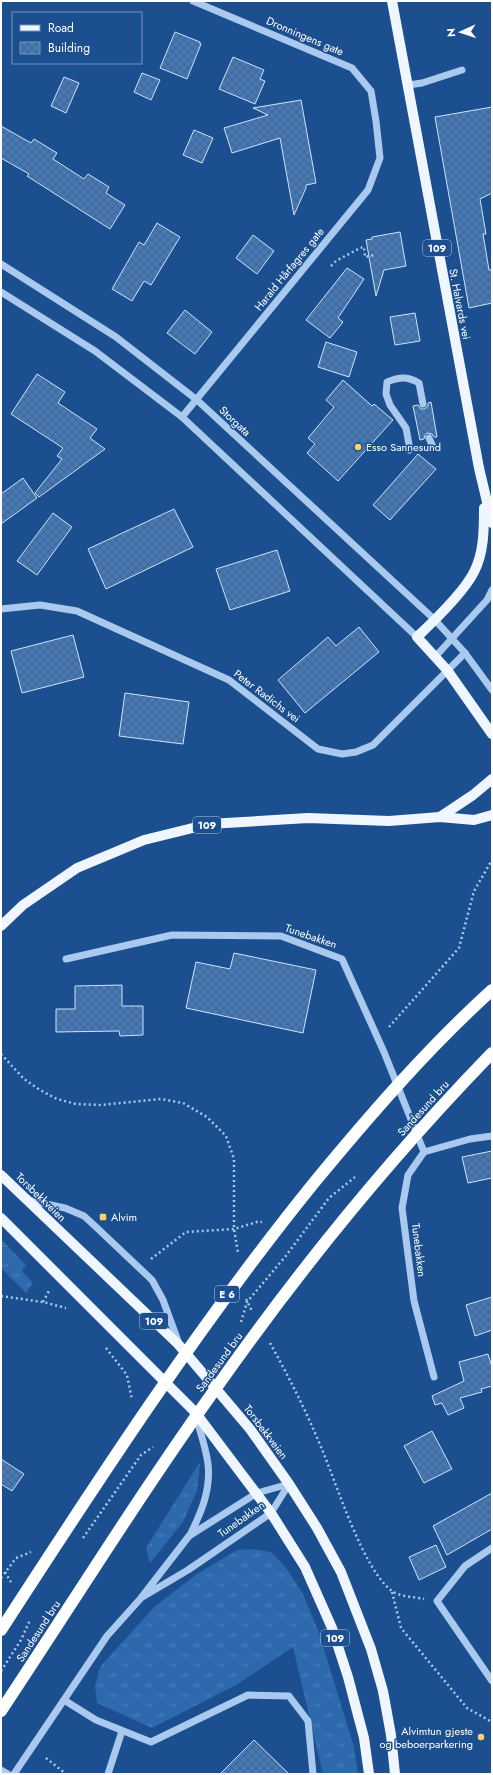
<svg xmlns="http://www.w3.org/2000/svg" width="493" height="1775" viewBox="0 0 493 1775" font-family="Jost,sans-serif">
<defs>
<pattern id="grass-tufts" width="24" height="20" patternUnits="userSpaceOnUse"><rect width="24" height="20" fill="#2e69ad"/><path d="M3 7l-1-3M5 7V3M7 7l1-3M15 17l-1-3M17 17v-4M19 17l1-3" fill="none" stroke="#4d80b9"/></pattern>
<pattern id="building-cross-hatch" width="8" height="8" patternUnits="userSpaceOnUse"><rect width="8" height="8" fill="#4478b7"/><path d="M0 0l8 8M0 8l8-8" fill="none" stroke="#486282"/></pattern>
</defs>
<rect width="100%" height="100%" fill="#1b4f8f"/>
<g fill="url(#grass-tufts)">
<path d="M 1,1239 L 26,1265 L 22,1271 L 33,1283 L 26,1293 L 1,1268 Z"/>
<path d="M 200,1462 L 197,1491 L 183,1522 L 150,1563 L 146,1548 Z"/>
<path d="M 252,1549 L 271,1552 L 286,1568 L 302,1592 L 318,1630 L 354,1747 L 358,1774 L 323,1774 L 293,1647 L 236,1685 L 152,1728 L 97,1703 L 95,1686 L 100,1667 L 154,1607 L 197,1574 L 237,1550 Z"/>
</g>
<g fill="url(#building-cross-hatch)" stroke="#cfe3fa">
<path d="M 175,32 L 200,42 L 200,44 L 201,44 L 187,79 L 160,68 Z"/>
<path d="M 233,57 L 264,70 L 260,79 L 265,81 L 255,104 L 219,89 Z"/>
<path d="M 142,73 L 160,80 L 151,100 L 134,92 Z"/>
<path d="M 64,77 L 79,83 L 66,113 L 51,106 Z"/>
<path d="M 301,100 L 316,183 L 306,185 L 306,188 L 294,215 L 280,138 L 232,153 L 224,128 L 268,115 L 253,108 Z"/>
<path d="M 492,107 L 492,193 L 480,199 L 486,234 L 483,234 L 489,270 L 492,270 L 492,303 L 469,308 L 435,117 Z"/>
<path d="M 1,126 L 31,143 L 34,139 L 57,153 L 53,159 L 84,179 L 88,174 L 109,187 L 106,193 L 125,205 L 110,229 L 27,176 L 29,174 L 1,158 Z"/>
<path d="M 194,130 L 213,138 L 202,163 L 183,155 Z"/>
<path d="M 157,223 L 180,237 L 151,285 L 144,281 L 132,301 L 112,289 L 139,242 L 144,245 Z"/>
<path d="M 400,232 L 406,266 L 384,270 L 376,296 L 366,240 L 372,239 L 372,237 Z"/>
<path d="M 253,235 L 274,251 L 257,274 L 236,258 Z"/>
<path d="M 347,268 L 364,279 L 338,318 L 343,322 L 330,338 L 306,320 Z"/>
<path d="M 185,310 L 212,332 L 195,354 L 167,333 Z"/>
<path d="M 415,313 L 420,341 L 395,345 L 390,317 Z"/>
<path d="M 326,342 L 357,352 L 349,377 L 318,367 Z"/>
<path d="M 37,374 L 65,392 L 58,403 L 97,429 L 90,438 L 105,449 L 39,497 L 35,493 L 62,459 L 57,456 L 63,448 L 11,414 Z"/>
<path d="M 343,380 L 372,406 L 374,404 L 393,420 L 338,481 L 307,453 L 315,444 L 308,438 L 334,407 L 326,400 Z"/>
<path d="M 431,402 L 437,437 L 434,437 L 432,434 L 427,433 L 425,435 L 424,439 L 420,440 L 413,406 L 418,405 L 421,409 L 424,409 L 428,406 L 428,403 Z"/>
<path d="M 418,454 L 436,469 L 390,520 L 373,505 Z"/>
<path d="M 23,478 L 37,498 L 1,524 L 1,494 Z"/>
<path d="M 174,509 L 193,547 L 106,589 L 88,549 Z"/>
<path d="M 53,513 L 72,527 L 37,575 L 17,561 Z"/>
<path d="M 277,550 L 290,591 L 230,610 L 216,569 Z"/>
<path d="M 359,627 L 379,652 L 305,713 L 278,680 L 328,637 L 336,646 Z"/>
<path d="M 73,635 L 84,677 L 22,693 L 11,651 Z"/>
<path d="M 125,693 L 189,702 L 183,744 L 119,736 Z"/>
<path d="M 234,953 L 316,970 L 303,1033 L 186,1008 L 196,962 L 230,969 Z"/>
<path d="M 122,985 L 122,1006 L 143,1006 L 143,1035 L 120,1036 L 119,1031 L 56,1032 L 56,1009 L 75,1009 L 75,986 Z"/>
<path d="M 492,1151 L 492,1178 L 468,1183 L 462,1157 Z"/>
<path d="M 492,1297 L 492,1330 L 475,1336 L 466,1305 Z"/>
<path d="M 488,1354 L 492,1367 L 492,1386 L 481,1389 L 482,1392 L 460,1398 L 464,1408 L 448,1415 L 442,1403 L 435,1405 L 432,1396 L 464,1381 L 459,1362 Z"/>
<path d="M 432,1431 L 452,1469 L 424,1483 L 404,1446 Z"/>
<path d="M 1,1459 L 24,1474 L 12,1491 L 1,1484 Z"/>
<path d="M 492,1493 L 492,1529 L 447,1555 L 433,1526 Z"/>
<path d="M 436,1545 L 446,1567 L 419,1580 L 409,1557 Z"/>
<path d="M 254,1740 L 289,1774 L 220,1774 Z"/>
</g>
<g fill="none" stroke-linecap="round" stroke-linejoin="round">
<g stroke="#a9c9ee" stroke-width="2.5" stroke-dasharray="2 3" stroke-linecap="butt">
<path d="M 331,266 L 336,261 L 360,248 L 364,247 L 365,257 L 374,255"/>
<path d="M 389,1027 L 459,948 L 474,891 L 492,860"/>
<path d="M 1,1054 L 24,1079 L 40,1090 L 57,1099 L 76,1104 L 101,1105 L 161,1099 L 183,1103 L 207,1117 L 226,1136 L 234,1159 L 234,1229 L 238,1253"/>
<path d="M 151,1259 L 186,1232 L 234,1229 L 257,1222 L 262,1222"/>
<path d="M 1,1296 L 43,1302 L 66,1308"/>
<path d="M 246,1299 L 252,1311"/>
<path d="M 43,1302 L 49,1291"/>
<path d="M 241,1322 L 247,1302 L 285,1257 L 329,1198 L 355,1177"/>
<path d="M 270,1343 C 289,1377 306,1411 321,1447 C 336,1482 363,1570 392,1591 C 400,1597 415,1597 424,1599"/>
<path d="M 106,1348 L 127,1375 L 132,1400"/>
<path d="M 83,1538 L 141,1455 L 153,1447"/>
<path d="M 5,1572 L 11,1582"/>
<path d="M 1,1578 L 16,1558 L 31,1552"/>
<path d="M 392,1592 L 401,1628 L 467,1708 L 492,1722"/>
<path d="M 1,1671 L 21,1640 L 30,1620"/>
<path d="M 46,1758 L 66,1774"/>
</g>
<g stroke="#a9c9ee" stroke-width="7">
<path d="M 408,85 L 422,83 L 462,70"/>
<path d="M 1,264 L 116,337 L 197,400 L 435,620 L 465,653 L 492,690"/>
<path d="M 1,292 L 95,351 L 182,417 L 417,637"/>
<path d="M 182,417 L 368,190 L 380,158 L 376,121 L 371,91 L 352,68 L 193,1"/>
<path d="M 429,438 L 433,447"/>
<path d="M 410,450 L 406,428 L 390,405 L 386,394 L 387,382 C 399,377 407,376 419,383 L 423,404"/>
<path d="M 1,609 L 40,605 L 77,611 L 229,680 L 318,749 L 342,754 L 356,752 L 373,745 L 465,653"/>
<path d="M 435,657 L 487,600 L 492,590"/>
<path d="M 66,959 L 172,935 L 281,936 L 342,959 L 384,1052 L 424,1152"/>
<path d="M 27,1200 L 65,1208 L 84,1216 L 96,1227 L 152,1280 L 163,1300 L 178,1341"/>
<path d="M 434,1377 L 414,1301 L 402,1208 L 408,1175 L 424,1152 L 470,1139 L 492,1136"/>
<path d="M 190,1535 C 201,1513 211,1490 208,1464 C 206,1448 200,1432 196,1416"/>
<path d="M 492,1548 L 465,1566 L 437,1601 L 492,1681"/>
<path d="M 144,1596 L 188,1570 L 271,1513 L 289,1484"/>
<path d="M 64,1700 L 96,1720 L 151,1742 L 248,1695 L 289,1696 L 308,1721 L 313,1774"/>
<path d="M 1,1770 L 8,1774"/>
<path d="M 14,1774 L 107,1636 L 141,1598 L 189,1536 L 257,1493 L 289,1484"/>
<path d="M 108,1774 L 122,1731"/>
</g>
<g stroke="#f0f6ff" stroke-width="10">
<path d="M 392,1 L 479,468 L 492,523"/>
<path d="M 484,508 C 484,529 484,553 474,572 C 464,592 434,621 417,637 L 447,670 L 492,734"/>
<path d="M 440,817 L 473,795 L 492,779"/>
<path d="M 1,926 L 23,905 L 77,868 L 144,840 L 209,824 L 308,818 L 389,821 L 440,817 L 474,820 L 492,815"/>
<path d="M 1,1175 L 178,1344 L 250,1429 L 289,1484 L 317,1528 L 341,1572 L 371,1649 L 383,1691 L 391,1735 L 395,1774"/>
<path d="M 1,1218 L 195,1412 L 271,1513 L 305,1567 L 332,1628 L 348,1677 L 364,1738 L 369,1774"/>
</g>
<g stroke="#fff" stroke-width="12">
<path d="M 1,1630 C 100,1477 199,1325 313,1184 C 369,1116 427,1049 492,990"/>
<path d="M 1,1711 C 74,1601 144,1488 221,1381 C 303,1265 393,1155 492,1053"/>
</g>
</g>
<g fill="#ffd166" stroke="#1b4f8f" stroke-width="1.5">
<circle cx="358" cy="447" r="4"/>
<rect x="99" y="1213" width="8" height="8" rx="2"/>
<circle cx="481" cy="1737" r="4"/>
</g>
<g text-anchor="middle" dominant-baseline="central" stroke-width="3" stroke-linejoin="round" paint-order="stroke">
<g fill="#1b4f8f" stroke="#bbcadd" stroke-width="1">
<rect x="423" y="240" width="28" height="16" rx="3"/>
<rect x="193" y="817" width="28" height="16" rx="3"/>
<rect x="215" y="1286" width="24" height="16" rx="3"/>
<rect x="140" y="1313" width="28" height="16" rx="3"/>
<rect x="321" y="1630" width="28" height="16" rx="3"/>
</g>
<g font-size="10" font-weight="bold" fill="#fff">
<text x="437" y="248">109</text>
<text x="207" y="825">109</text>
<text x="227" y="1294">E 6</text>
<text x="154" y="1321">109</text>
<text x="335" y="1638">109</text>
</g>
<g font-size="11" fill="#fff" stroke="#1b4f8f">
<text transform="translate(305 36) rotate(23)">Dronningens gate</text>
<text transform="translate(289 269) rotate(-51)">Harald Hårfagres gate</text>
<text transform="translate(460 304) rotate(79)">St. Halvards vei</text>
<text transform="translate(235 421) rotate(43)">Storgata</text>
<text transform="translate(267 696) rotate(37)">Peter Radichs vei</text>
<text transform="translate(311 936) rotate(19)">Tunebakken</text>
<text transform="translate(423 1108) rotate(-48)">Sandesund bru</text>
<text transform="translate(41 1197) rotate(44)">Torsbekkveien</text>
<text transform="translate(419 1250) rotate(83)">Tunebakken</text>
<text transform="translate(219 1362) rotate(-54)">Sandesund bru</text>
<text transform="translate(266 1432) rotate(53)">Torsbekkveien</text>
<text transform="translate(241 1519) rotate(-35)">Tunebakken</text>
<text transform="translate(38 1631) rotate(-57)">Sandesund bru</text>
</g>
<g font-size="11" fill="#fff" stroke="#1b4f8f" text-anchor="start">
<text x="366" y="447">Esso Sannesund</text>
<text x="111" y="1217">Alvim</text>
<text x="473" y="1731" text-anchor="end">Alvimtun gjeste<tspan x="473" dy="13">og beboerparkering</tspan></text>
</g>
</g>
<rect width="493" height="1775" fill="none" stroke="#ffffff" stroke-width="4"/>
<rect x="12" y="12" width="130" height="52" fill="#1b4f8f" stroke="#7695bc"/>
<rect x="20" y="25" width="20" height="6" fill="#f0f6ff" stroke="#7695bc"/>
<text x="48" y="32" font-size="12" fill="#ffffff">Road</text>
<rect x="20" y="42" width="20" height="12" fill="url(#building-cross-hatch)" stroke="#7695bc"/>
<text x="48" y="52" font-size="12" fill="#ffffff">Building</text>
<g transform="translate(461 32) rotate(267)" stroke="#1b4f8f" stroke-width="3" paint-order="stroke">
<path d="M0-3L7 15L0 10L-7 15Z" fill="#ffffff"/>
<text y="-6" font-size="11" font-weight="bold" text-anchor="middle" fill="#ffffff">N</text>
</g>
</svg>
